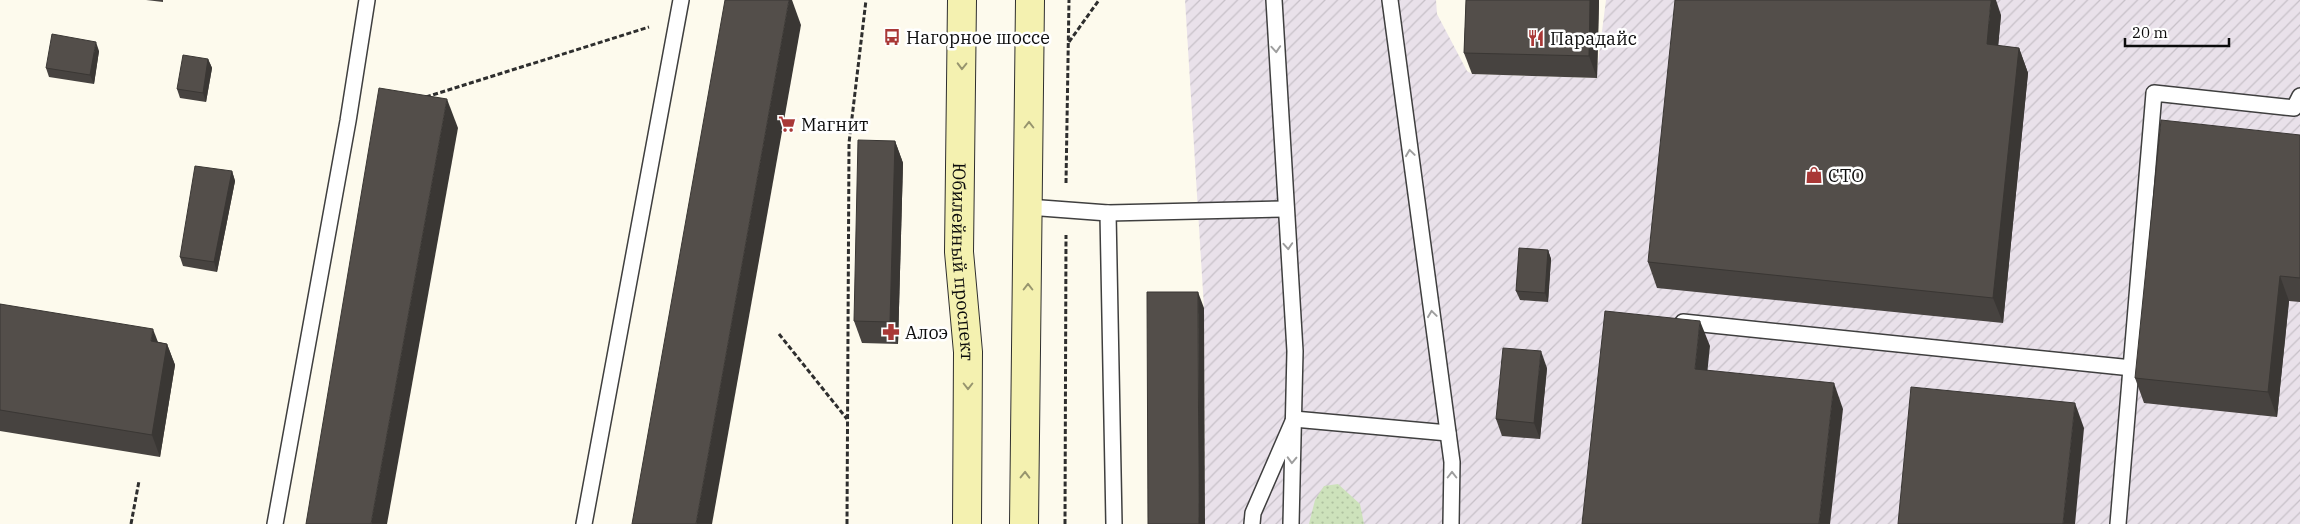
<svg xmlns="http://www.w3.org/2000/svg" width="2300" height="524" viewBox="0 0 2300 524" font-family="'IBM Plex Serif',serif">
<defs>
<pattern id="industrial-furrows" width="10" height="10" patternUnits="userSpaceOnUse" patternTransform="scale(1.25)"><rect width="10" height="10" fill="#e9e1ea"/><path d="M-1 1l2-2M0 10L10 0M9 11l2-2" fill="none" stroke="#c7c0c8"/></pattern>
<pattern id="grass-dots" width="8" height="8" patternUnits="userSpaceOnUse" patternTransform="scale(1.25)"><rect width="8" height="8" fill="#cde2bb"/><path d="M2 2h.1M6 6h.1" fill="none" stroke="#afc1a0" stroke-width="1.8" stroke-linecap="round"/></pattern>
</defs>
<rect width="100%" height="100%" fill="#fdfaed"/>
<path fill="url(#industrial-furrows)" d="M 1185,0 L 1436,0 L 1437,14 L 1467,71 L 1472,74 L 1596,78 L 1606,0 L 2300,0 L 2300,524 L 1205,524 L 1204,308 Z"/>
<path fill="url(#grass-dots)" d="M 1338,484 L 1360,504 L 1364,524 L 1309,524 L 1315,500 L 1324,486 Z"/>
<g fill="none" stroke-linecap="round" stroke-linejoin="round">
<g stroke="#3f3f3f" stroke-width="18">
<g id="lane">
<path d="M 1274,0 L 1295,351 L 1291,524"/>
<path d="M 1390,0 L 1452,462 L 1451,524"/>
<path d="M 1028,207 L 1108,213 L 1286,209"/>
<path d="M 1108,213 L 1114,524"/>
<path d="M 1683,322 L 2132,368"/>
<path d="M 275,524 L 348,121 L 367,0"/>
<path d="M 584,524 L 681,0"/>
<path d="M 1252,524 L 1253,513 L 1294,419 L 1448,433"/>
<path d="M 2118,524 L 2154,93 L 2294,108 L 2300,96"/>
</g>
</g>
<g stroke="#2e2e2e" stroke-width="30">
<g id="secondary">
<path id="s1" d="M 962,0 L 959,252 L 968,352 L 967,524"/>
<path d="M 1024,524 L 1030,0"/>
</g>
</g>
<g stroke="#2e2e2e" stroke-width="3" stroke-dasharray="5 2.5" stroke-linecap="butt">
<path d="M 1069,42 L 1099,0"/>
<path d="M 426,97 L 649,27"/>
<path d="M 1066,183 L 1069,0"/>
<path d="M 779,334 L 847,419"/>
<path d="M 131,524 L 139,481"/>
<path d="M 847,524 L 849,143 L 866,0"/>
<path d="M 1065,524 L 1066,235"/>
</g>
<use href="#lane" stroke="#fff" stroke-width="15"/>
<use href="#secondary" stroke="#f4f1b0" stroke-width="28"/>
</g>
<g fill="#474340">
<path d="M 146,0 L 163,0 L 163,2 Z"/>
<path d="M 1466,0 L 1599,0 L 1597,78 L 1472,74 L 1464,53 Z"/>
<path d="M 2001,15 L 1998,46 L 2019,48 L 2028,73 L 2003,323 L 1657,288 L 1648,262 Z"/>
<path d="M 99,51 L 94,84 L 49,77 L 46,68 Z"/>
<path d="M 208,59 L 212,68 L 206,102 L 180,98 L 177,89 Z"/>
<path d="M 2300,135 L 2300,302 L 2289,301 L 2277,417 L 2144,403 L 2135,378 Z"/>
<path d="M 895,141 L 903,163 L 898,344 L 862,343 L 854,321 Z"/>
<path d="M 232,171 L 235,181 L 217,272 L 183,266 L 180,257 Z"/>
<path d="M 1548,250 L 1551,259 L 1548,302 L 1520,300 L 1516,291 Z"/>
<path d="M 0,304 L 167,344 L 175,365 L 160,457 L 0,431 Z"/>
<path d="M 1547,368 L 1540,439 L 1502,436 L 1496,419 Z"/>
</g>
<g fill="#3a3734">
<path d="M 789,0 L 792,0 L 801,25 L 712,524 L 696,524 Z"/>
<path d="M 1590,0 L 1599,0 L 1599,1 L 1597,78 L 1589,56 Z"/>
<path d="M 1991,0 L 1996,0 L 2001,15 L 1996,70 L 1987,44 Z"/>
<path d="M 96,42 L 99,51 L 94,84 L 90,75 Z"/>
<path d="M 2019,48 L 2028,73 L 2003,323 L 1993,298 Z"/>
<path d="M 208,59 L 212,68 L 206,102 L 203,93 Z"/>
<path d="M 447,99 L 458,128 L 387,524 L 371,524 Z"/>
<path d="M 895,141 L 903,163 L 898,344 L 890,322 Z"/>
<path d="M 232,171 L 235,181 L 217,272 L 214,262 Z"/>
<path d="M 1548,250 L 1551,259 L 1548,302 L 1545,293 Z"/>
<path d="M 2280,276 L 2289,301 L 2277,417 L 2268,392 Z"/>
<path d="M 1198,292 L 1204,308 L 1205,524 L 1199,524 Z"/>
<path d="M 1700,321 L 1710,346 L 1705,394 L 1695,369 Z"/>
<path d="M 153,329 L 161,350 L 151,341 Z"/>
<path d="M 167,344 L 175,365 L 160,457 L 152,435 Z"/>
<path d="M 1541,351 L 1547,368 L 1540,439 L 1534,423 Z"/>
<path d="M 1834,383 L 1843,409 L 1830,524 L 1819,524 Z"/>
<path d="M 2075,403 L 2084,428 L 2075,524 L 2063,524 Z"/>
</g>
<g fill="#534e4a" stroke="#3a3734">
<path d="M 725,0 L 789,0 L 696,524 L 632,524 Z"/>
<path d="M 1466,0 L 1590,0 L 1589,56 L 1464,53 Z"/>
<path d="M 1675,0 L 1991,0 L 1987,44 L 2019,48 L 1993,298 L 1648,262 Z"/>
<path d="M 52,34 L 96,42 L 90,75 L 46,68 Z"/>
<path d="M 183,55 L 208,59 L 203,93 L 177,89 Z"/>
<path d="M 379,88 L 447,99 L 371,524 L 306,524 Z"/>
<path d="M 2161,120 L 2300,135 L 2300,278 L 2280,276 L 2268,392 L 2135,378 Z"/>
<path d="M 858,140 L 895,141 L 890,322 L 854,321 Z"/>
<path d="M 195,166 L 232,171 L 214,262 L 180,257 Z"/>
<path d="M 1519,248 L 1548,250 L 1545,293 L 1516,291 Z"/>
<path d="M 1147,292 L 1198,292 L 1199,524 L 1148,524 Z"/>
<path d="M 0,304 L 153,329 L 151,341 L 167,344 L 152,435 L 0,410 Z"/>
<path d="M 1605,311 L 1700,321 L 1695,369 L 1834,383 L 1819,524 L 1582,524 Z"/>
<path d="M 1503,348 L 1541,351 L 1534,423 L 1496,419 Z"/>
<path d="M 1911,387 L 2075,403 L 2063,524 L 1898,524 Z"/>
</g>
<defs><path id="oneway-chevron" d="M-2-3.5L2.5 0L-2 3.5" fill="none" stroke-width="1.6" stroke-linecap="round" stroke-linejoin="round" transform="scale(1.25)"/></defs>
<g stroke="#9e9e9e">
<use href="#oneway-chevron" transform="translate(1276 49) rotate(86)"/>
<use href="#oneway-chevron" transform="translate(1410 153) rotate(-98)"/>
<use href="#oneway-chevron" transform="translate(1288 246) rotate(86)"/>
<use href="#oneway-chevron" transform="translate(1432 314) rotate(-98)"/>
<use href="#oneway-chevron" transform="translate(1292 460) rotate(92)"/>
<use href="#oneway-chevron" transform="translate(1452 475) rotate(-90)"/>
</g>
<g stroke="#97956e">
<use href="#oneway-chevron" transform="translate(962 66) rotate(91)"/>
<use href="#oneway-chevron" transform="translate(1029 125) rotate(-90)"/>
<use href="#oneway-chevron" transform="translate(1028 287) rotate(-90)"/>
<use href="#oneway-chevron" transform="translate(968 386) rotate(90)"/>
<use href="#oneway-chevron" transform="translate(1025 475) rotate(-89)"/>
</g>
<defs>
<g id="bus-bare" transform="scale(1.35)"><path d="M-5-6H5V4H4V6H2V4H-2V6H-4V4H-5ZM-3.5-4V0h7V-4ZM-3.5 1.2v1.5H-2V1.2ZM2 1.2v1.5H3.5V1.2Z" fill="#a93836" stroke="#fff" stroke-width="2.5" paint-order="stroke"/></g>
<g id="restaurant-bare" transform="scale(1.35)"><path d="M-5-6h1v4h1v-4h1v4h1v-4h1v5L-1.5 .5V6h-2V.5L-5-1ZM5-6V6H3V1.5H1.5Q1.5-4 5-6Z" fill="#a93836" stroke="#fff" stroke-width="2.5" paint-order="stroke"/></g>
<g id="supermarket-bare" transform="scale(1.35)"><path d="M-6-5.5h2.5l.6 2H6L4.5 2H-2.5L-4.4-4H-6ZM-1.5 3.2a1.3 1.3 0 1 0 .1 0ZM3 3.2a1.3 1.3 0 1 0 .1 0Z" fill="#a93836" stroke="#fff" stroke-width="2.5" paint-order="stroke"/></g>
<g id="shop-bare" transform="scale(1.35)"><path d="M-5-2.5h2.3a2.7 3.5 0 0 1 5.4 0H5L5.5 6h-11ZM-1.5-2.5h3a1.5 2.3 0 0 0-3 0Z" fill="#a93836" stroke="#fff" stroke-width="2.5" paint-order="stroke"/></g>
<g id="pharmacy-bare" transform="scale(1.35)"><path d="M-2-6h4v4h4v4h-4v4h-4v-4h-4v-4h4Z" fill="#a93836" stroke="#fff" stroke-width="2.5" paint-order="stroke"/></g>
</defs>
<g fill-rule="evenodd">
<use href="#bus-bare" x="892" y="37"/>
<use href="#restaurant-bare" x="1536" y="38"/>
<use href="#supermarket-bare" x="787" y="124"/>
<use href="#shop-bare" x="1814" y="175"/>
<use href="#pharmacy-bare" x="891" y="332"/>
</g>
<g text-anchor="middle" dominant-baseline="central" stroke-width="5" stroke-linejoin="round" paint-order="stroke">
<g font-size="18" fill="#0c0c0c" stroke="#fff" text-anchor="start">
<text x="906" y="37">Нагорное шоссе</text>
<text x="1550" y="38">Парадайс</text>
<text x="801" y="124">Магнит</text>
<text x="1828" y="175">СТО</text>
<text x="905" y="332">Алоэ</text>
</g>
<g font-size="18" fill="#0c0c0c" stroke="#fff">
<text stroke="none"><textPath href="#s1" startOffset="262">Юбилейный проспект</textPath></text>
</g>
</g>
<path d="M2125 38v8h104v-8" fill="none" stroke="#0c0c0c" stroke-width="2.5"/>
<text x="2132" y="38" font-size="15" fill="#0c0c0c" stroke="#ffffff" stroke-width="4" paint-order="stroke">20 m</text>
</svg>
